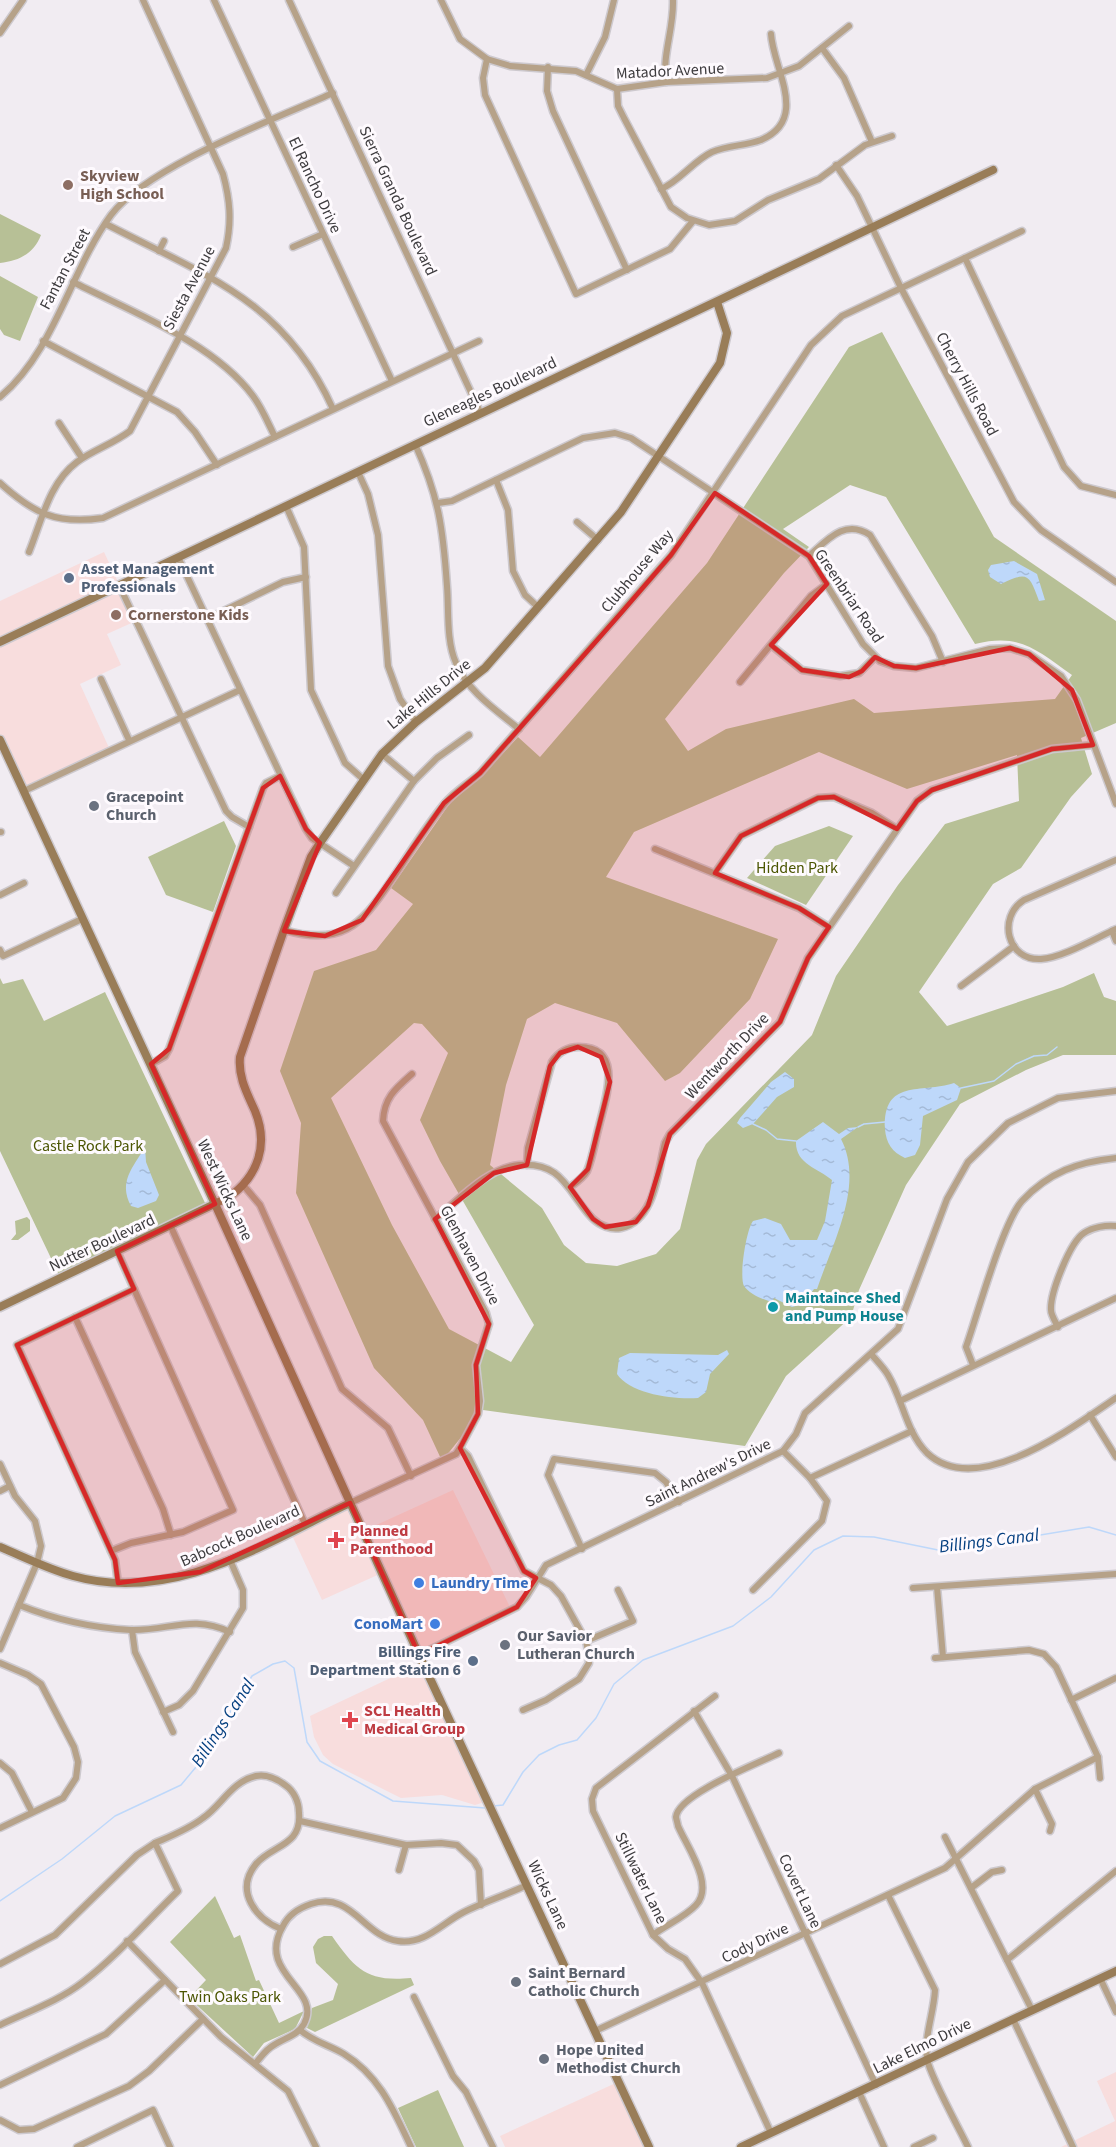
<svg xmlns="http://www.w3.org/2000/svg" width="1116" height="2147" viewBox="0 0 1116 2147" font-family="'Source Sans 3',sans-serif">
<defs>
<pattern id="water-ripples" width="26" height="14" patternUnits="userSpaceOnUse" patternTransform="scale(1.5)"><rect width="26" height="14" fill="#bed8fa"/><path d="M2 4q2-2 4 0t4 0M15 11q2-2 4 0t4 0" fill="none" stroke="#a4bad7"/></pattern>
</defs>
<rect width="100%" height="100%" fill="#f1ecf2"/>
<g fill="#f8dddd">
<path d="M 104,552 L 136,621 L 107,634 L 121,665 L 80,684 L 110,750 L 24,791 L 0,740 L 0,601 Z"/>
<path d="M 453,1490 L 511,1609 L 419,1655 L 382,1573 L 322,1600 L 290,1531 L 350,1503 L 363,1531 Z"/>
<path d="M 422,1663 L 488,1801 L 475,1805 L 442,1795 L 401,1798 L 333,1764 L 323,1755 L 314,1737 L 310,1716 Z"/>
<path d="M 1116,2072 L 1116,2147 L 1061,2147 L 1115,2121 L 1097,2081 Z"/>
<path d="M 618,2082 L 649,2147 L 505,2147 L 500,2136 Z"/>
</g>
<g fill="#b7c096" fill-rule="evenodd">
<path d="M 0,214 L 41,235 C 34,254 18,261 0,263 Z"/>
<path d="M 0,276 L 38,297 L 20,341 L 4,335 L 0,329 Z"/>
<path d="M 882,332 L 994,537 L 1116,621 L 1116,723 L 1081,738 L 1092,774 L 1071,797 L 1021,868 L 993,884 L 919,992 L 947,1026 L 1063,987 L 1094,973 L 1104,997 L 1116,1001 L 1116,1055 L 1063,1055 L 1026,1070 L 960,1104 L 906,1185 L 859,1290 L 851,1317 L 786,1376 L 745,1446 L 483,1410 L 442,1461 L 423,1420 L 374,1368 L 296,1193 L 301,1123 L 280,1071 L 314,971 L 376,950 L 413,904 L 391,888 L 450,803 L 486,772 L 518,737 L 540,757 L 707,563 L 849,347 ZM 850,485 L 886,497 L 975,644 C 1021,633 1036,650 1072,675 L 1055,699 L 874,713 L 854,699 L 726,729 L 688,751 L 665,719 L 784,573 L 809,547 L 783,529 ZM 819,752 L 907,789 L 1017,755 L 1019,801 L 945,824 L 898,885 L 836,976 L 812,1035 L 706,1144 L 697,1160 L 680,1229 L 656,1254 L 617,1266 L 586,1263 L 564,1245 L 542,1208 L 490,1165 L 506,1085 L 527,1019 L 555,1003 L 617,1023 L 665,1081 L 680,1073 L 750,999 L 778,939 L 606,877 L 634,832 ZM 414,1023 L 422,1024 L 448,1053 L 420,1120 L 440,1161 L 534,1325 L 511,1362 L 449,1329 L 392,1225 L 331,1098 Z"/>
<path d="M 224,821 L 236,846 L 213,912 L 166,895 L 148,857 Z"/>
<path d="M 829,826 L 853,836 L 806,905 L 747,878 L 775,846 Z"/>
<path d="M 0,978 L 3,984 L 23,979 L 44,1021 L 105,992 L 206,1205 L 59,1275 L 0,1151 Z"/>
<path d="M 27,1217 L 30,1220 L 30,1231 L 18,1240 L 11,1240 L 16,1234 L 15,1221 Z"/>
<path d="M 215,1896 L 234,1938 L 240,1935 L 256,1981 L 259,1980 L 279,2023 L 304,2011 L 295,2029 L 264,2043 L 253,2057 L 189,1998 L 206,1980 L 170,1942 Z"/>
<path d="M 324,1936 L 332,1936 C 356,1970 367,1982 411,1978 L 414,1985 L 315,2032 L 307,2028 L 312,2008 L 333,2000 L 338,1984 L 316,1963 L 313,1947 L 318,1939 Z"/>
<path d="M 438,2090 L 464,2147 L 416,2147 L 398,2108 Z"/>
</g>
<g fill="url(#water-ripples)">
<path d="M 1014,561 L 1037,574 L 1045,600 L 1039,601 C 1029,574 1028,571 1001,584 L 990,577 L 988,570 L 991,565 Z"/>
<path d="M 785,1072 L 794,1079 L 794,1087 L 777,1097 L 753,1124 L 743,1128 L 737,1123 L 740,1118 L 771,1082 Z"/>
<path d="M 954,1083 L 961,1088 L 957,1100 L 923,1116 L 920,1145 L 915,1155 L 905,1158 C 892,1152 886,1143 885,1129 C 883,1078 921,1094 954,1083 Z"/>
<path d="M 823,1122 L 839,1134 L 848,1128 L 858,1127 L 841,1139 C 865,1185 832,1244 817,1289 L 814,1289 L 803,1304 L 792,1307 L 774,1298 L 772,1302 C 764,1300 749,1294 744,1286 C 739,1277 746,1230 753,1221 L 765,1218 L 781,1224 L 790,1240 L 817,1240 L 825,1221 L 832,1180 C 818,1168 795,1164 796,1141 Z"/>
<path d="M 145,1147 L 146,1162 L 159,1195 L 156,1201 L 138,1208 L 131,1206 C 118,1181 133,1168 145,1147 Z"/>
<path d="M 727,1350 L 729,1354 L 710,1374 L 706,1392 L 698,1398 C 675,1400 630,1394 617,1374 L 619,1358 L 630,1353 L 718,1355 Z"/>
</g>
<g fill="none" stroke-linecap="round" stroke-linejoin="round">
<g stroke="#bed8fa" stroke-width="1.5">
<path d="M 961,1088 L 994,1081 L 1016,1064 L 1034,1056 L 1047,1055 L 1057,1047"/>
<path d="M 753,1124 L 766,1130 L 777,1139 L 796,1141"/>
<path d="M 858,1127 L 864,1124 L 885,1122"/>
<path d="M 493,1806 L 503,1805 L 523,1772 L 539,1755 L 559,1745 L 577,1740 L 596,1718 L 614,1684 L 643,1660 L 733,1626 L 771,1597 L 814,1550 L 843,1536 L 874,1537 L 943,1551 L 1089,1527 L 1116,1535"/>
<path d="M 0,1901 L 62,1859 L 115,1816 L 181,1785 L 201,1761 L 252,1676 L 273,1664 L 285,1661 L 294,1668 L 307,1742 L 320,1761 L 393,1801 L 485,1808"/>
</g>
<g stroke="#cdc9ce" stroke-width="9">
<g id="street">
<path d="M 214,0 L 392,381"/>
<path d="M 289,0 L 481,414"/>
<path d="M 441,0 L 460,39 L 487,59 L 510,66 L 576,71 L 617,89 L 666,82 L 767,78 L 799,66 L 849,26"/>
<path d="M 0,33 L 23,0"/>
<path d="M 822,48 L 844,78 L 872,142"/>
<path d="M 487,59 L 483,78 L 485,95 L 576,294 L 670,249 L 693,221"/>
<path d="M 548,67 L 547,91 L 553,111 L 627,270"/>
<path d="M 586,75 L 605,37 L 614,0"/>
<path d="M 666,82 C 662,54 674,29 673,0"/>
<path d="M 617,89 L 618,106 L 624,118 L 671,207 L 687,218 L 709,225 L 735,221 L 768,200 L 819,179 L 865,145 L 892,136"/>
<path d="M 836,165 L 857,196 L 901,288 L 1014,502 L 1041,530 L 1116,582"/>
<path d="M 661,189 C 680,181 693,161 712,152 C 728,145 745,146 761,140 C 810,119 773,69 771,34"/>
<path d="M 106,224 C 204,275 284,300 333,409"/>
<path d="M 293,247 L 323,234"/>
<path d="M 159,251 L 164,241"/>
<path d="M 965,258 L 1064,467 L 1081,486 L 1116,495"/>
<path d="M 73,282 C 130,311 214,343 253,396 C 262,408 268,423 275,437"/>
<path d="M 43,341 L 177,412 L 195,432 L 217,465"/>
<path d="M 0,397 C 55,351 70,271 111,215 C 148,166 275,119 333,93"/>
<path d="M 59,423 L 82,458"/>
<path d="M 415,444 C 439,497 443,528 447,586 C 449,610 446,641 456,663 C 468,692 496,710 519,729"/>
<path d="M 358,472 L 368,494 L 378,535 L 388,666 L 400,699 L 416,722"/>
<path d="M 496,480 L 508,510 L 513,571 L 525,595 L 538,607"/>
<path d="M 0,483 C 33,513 56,525 103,518 L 479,341"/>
<path d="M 438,503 L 452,501 L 583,438 L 615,433 L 631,438 L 809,556 L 863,644 L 880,661 L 894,666 L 916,668 L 990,649 L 1010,648 L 1029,654 L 1061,676 L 1077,700 L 1116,804"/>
<path d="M 286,506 L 304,547 L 311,690 L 345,763 L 363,779"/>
<path d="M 577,522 L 598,540"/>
<path d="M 29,552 C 42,520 49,483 77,462 C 93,450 113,444 130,431 L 226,248 C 232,221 230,200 223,174 L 143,0"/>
<path d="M 809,556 C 827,540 845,518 870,535 L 932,636 L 943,662"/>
<path d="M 178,557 L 306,829 L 312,838 L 354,866"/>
<path d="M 119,585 L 226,811 L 232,817 L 249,827"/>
<path d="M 207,619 L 283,582 L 306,577"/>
<path d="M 771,645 L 802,670 L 840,676 L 859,673 L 875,657"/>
<path d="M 101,679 L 129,740"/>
<path d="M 740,682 L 811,596 L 827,584"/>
<path d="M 382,754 L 414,781"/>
<path d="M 24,791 L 240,690"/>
<path d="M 0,832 L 1,832"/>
<path d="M 655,849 L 799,908 L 829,927"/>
<path d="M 1116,860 L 1024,900 C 997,917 1007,961 1041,959 C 1062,958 1096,938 1116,929"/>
<path d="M 715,873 L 741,836 L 818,798 L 834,797 L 872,813 L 897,829"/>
<path d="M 336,893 L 414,781 L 437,758 L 469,735"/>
<path d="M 0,895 L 24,883"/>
<path d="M 284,930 C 340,946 360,927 390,882 C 408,856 425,827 445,803 C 455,791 469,783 480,773 L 671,555 L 811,345 L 842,316 L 1022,231"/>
<path d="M 1112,931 L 1116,941"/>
<path d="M 0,950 L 3,956 L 82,919"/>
<path d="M 961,986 L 1014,946"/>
<path d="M 151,1064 L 165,1056 L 169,1049 L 263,788 L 266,783 L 280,776"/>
<path d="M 527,1165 L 528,1148 L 552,1062 C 558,1053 567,1047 579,1047 C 625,1047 605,1100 599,1126 C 595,1140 593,1157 587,1171 C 583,1178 577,1182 570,1187"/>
<path d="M 244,1186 L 260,1205 L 342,1389 L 388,1428 L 411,1476"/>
<path d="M 435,1219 C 459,1200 487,1168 519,1165 C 563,1161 568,1193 592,1218 C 600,1226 611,1230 621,1228 C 655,1221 658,1171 665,1143 L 670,1134 L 780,1022 L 808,958 L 917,801 L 932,790 L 1052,749 L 1093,745"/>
<path d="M 171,1227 L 305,1524"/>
<path d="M 75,1317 L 163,1509 L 171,1535"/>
<path d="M 1058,1327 C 1055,1321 1051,1315 1051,1310 C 1050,1293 1070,1242 1084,1233 C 1093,1227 1106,1225 1116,1226"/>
<path d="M 871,1354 C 877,1361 884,1368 888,1375 C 903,1400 906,1432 927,1453 C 977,1500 1073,1427 1116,1398"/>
<path d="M 973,1365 L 966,1347 C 977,1316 1003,1222 1022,1201 C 1049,1172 1078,1162 1116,1158"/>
<path d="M 900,1401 L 1116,1298"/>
<path d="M 1090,1415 L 1116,1457"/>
<path d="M 460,1448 L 468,1456 L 524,1571 L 551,1585 L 561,1596 L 586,1641 L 588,1651 L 589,1663 L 579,1679 L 546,1700 L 523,1710"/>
<path d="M 783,1451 L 810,1478 L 912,1431"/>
<path d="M 0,1464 L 15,1496 L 35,1521 L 41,1546 L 37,1563 L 0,1649"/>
<path d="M 0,1491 L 10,1486"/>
<path d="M 350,1503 L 456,1454 L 460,1448 L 478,1414 L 480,1401 L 476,1365 L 489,1324 L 486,1313 L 383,1121 C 384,1098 395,1089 412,1074"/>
<path d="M 582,1549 L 548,1475 L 554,1459 L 655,1473 L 666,1482 L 679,1502"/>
<path d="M 111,1551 L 131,1543 L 183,1532 L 233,1510 L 117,1251"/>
<path d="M 118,1583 L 115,1560 L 17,1345 L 134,1289"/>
<path d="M 937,1587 L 943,1657"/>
<path d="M 913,1588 L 1116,1574"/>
<path d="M 753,1590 L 822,1521 L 827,1501 L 810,1478"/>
<path d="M 19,1605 C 56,1620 91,1628 131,1630 C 169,1631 192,1614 230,1632"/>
<path d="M 132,1630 L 135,1652 L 173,1732"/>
<path d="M 586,1641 L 633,1621 L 618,1590"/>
<path d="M 419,1655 L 517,1607 L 526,1597 L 546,1565 L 783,1451 L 796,1434 L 805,1413 L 898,1329 L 947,1199 L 968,1162 L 1008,1123 L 1058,1098 L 1116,1091"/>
<path d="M 935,1658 L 1029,1650 L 1044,1654 L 1056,1667 L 1098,1757 L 1100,1778"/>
<path d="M 0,1663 L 28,1675 L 41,1684 L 74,1747 L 78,1762 L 76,1778 L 63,1798 L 0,1828"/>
<path d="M 715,1696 L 596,1788 L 592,1799 L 593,1811 L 653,1935 L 668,1949 L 685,1959 L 702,1983 L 771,2133"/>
<path d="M 1071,1700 L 1116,1678"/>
<path d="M 694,1711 L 732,1776 L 876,2085"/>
<path d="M 163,1712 L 179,1705 L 193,1691 L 243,1608 L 243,1590 L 230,1560"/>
<path d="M 0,1763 L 12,1773 L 32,1812"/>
<path d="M 1035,1789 L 1052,1824 L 1050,1831"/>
<path d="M 300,1821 L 406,1845 L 441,1843 L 457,1845 L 474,1861 L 479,1870 L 481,1905"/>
<path d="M 945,1837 L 1032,2010"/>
<path d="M 399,1870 L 406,1845"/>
<path d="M 971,1888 L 992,1872 L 1002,1870"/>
<path d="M 888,1895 L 935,1990 C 934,2013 924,2035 927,2059 C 930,2076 959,2128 968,2147"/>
<path d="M 653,1935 C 666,1925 685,1917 696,1905 C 715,1885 687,1847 678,1826 C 678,1825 676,1818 676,1817 C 678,1794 759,1763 779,1753"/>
<path d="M 127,1941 L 221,2037 L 288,2091 L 316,2147"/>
<path d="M 1007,1960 L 1116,1871"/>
<path d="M 0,1964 L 55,1935 L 137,1855 L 155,1843"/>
<path d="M 1100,1978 L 1116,2012"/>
<path d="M 414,1997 L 453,2076 L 466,2092 L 493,2147"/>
<path d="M 1013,2019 L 1073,2147"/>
<path d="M 0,2025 C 27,2012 59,2001 83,1982 C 117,1956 147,1921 178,1891 L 155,1843 C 171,1836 189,1829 203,1818 C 222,1805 231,1782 256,1776 C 266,1774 277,1779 285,1785 C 294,1791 299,1802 299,1813 C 302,1846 272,1845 256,1864 C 234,1891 256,1919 281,1929"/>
<path d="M 300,2030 C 314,2042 329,2045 344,2054 C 380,2076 394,2111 411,2147"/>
<path d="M 595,2031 L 945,1868 L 1035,1789 L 1098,1757"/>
<path d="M 255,2064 C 261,2057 266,2049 274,2045 C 284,2038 297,2036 304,2024 C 323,1989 255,1974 283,1926 C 289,1914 299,1908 311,1904 C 351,1890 364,1937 398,1941 C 425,1945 442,1923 464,1912 C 484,1902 506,1895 527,1885"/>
<path d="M 0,2085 L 106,2034 L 165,1980"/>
<path d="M 859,2092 L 884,2147"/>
<path d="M 0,2120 L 19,2130 L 34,2129 L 129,2086 L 149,2071 L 203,2019"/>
<path d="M 77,2147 L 153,2110 L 170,2147"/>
<path d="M 914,2147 L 933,2138"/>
</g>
</g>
<g stroke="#cdc9ce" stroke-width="11">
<g id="secondary">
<path d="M 0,642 L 993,170"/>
<path d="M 0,740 L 215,1204 L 419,1655 L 649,2147"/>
<path d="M 0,1307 L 229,1197 C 258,1176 269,1145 255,1111 C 247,1093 238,1077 240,1057 L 284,930 L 311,857 L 320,843 L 382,754 L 416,722 L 485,668 L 621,512 L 720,363 L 727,333 L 717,302"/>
<path d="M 0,1547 C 24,1557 48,1569 73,1576 C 173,1604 263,1544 350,1503"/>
<path d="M 741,2147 L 1116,1971"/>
</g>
</g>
<use href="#street" stroke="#b6a289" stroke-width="6"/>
<use href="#secondary" stroke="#997d58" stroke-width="8"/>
</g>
<path fill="#d62828" fill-opacity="0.2" stroke="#d62828" stroke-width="4.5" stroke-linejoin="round" d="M 715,493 L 809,556 L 827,584 L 771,645 L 802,670 L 849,677 L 862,671 L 875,657 L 894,666 L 916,668 L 1010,648 L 1029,654 L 1072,690 L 1093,745 L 1052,749 L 932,790 L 917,801 L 897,829 L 834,797 L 818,798 L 741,836 L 715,873 L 799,908 L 829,927 L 808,958 L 780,1022 L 670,1134 L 648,1206 L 636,1222 L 605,1227 L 593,1219 L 570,1187 L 588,1169 L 610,1082 L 601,1057 L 578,1047 L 560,1053 L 550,1066 L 527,1165 L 494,1173 L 435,1219 L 489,1324 L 476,1365 L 478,1414 L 460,1448 L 524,1571 L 536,1578 L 517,1607 L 419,1655 L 350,1503 L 200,1572 L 118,1583 L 115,1560 L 17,1345 L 134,1289 L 117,1251 L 215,1204 L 151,1064 L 169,1049 L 263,788 L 280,776 L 306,829 L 320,843 L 284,931 L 325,936 L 362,920 L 444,803 L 480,773 L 621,613 L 671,555 Z"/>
<g fill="#8d6e63" stroke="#fefafe" stroke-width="2">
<circle cx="68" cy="185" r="6"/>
<circle cx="116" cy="615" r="6"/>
</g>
<g fill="#5c6f8a" stroke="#fefafe" stroke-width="2">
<circle cx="69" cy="578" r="6"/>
<circle cx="473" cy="1661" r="6"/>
</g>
<g fill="#6b7280" stroke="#fefafe" stroke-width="2">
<circle cx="94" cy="806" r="6"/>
<circle cx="505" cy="1645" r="6"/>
<circle cx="516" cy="1982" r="6"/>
<circle cx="544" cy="2059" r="6"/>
</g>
<circle fill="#0f9aa8" stroke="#fefafe" stroke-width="2" cx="773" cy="1307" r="6"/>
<g fill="#e0444e" stroke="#fefafe" stroke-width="2">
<path d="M333 1531h6v6h6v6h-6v6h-6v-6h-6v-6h6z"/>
<path d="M347 1711h6v6h6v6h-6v6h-6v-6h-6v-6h6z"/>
</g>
<g fill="#3f7fe0" stroke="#fefafe" stroke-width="2">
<circle cx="419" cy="1583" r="6"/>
<circle cx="435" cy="1624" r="6"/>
</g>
<g text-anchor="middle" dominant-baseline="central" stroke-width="6" stroke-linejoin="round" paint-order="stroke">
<g font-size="16" fill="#3d3b3e" stroke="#fefafe">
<text transform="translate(670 71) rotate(-3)">Matador Avenue</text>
<text transform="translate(315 185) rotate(65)">El Rancho Drive</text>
<text transform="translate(398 201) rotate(65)">Sierra Granda Boulevard</text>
<text transform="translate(65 269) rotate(-62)">Fantan Street</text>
<text transform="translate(189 288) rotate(-62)">Siesta Avenue</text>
<text transform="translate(967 384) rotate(62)">Cherry Hills Road</text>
<text transform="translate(490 392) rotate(-25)">Gleneagles Boulevard</text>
<text transform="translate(637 571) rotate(-50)">Clubhouse Way</text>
<text transform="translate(849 596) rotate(56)">Greenbriar Road</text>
<text transform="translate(429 694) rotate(-39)">Lake Hills Drive</text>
<text transform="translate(727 1056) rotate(-46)">Wentworth Drive</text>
<text transform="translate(225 1190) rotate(65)">West Wicks Lane</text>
<text transform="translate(102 1243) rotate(-25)">Nutter Boulevard</text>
<text transform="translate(470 1255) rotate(62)">Glenhaven Drive</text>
<text transform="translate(708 1473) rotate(-26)">Saint Andrew's Drive</text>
<text transform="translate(240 1536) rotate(-24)">Babcock Boulevard</text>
<text transform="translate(641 1878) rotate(64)">Stillwater Lane</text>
<text transform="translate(800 1891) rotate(65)">Covert Lane</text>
<text transform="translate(548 1895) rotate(65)">Wicks Lane</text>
<text transform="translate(755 1943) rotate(-26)">Cody Drive</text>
<text transform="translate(922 2046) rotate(-26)">Lake Elmo Drive</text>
</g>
<g font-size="16" font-weight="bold" fill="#785e54" stroke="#fefafe" text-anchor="start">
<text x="80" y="176">Skyview<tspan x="80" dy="18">High School</tspan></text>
<text x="128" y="615">Cornerstone Kids</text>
</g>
<g font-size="16" font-weight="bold" fill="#4e5e75" stroke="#fefafe" text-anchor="start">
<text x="81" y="569">Asset Management<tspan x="81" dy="18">Professionals</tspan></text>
<text x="461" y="1652" text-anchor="end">Billings Fire<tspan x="461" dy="18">Department Station 6</tspan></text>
</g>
<g font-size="16" font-weight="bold" fill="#5b616d" stroke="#fefafe" text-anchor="start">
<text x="106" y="797">Gracepoint<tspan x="106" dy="18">Church</tspan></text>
<text x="517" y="1636">Our Savior<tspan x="517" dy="18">Lutheran Church</tspan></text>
<text x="528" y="1973">Saint Bernard<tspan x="528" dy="18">Catholic Church</tspan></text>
<text x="556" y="2050">Hope United<tspan x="556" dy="18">Methodist Church</tspan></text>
</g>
<g font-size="16" fill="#4b5502" stroke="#fefafe">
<text x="797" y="868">Hidden Park</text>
<text x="88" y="1146">Castle Rock Park</text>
<text x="230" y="1997">Twin Oaks Park</text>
</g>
<g font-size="16" font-weight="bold" fill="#0d838f" stroke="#fefafe" text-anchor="start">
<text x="785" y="1298">Maintaince Shed<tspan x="785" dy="18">and Pump House</tspan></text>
</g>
<g font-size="16" font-weight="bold" fill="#be3a42" stroke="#fefafe" text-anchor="start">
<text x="350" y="1531">Planned<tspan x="350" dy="18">Parenthood</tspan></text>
<text x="364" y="1711">SCL Health<tspan x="364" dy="18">Medical Group</tspan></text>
</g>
<g font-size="16" font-weight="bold" fill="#366cbe" stroke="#fefafe" text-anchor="start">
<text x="431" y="1583">Laundry Time</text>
<text x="423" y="1624" text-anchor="end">ConoMart</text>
</g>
<g font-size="18" font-style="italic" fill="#064080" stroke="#fefafe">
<text transform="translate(989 1541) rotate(-7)">Billings Canal</text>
<text transform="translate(223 1723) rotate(-57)">Billings Canal</text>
</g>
</g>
</svg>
